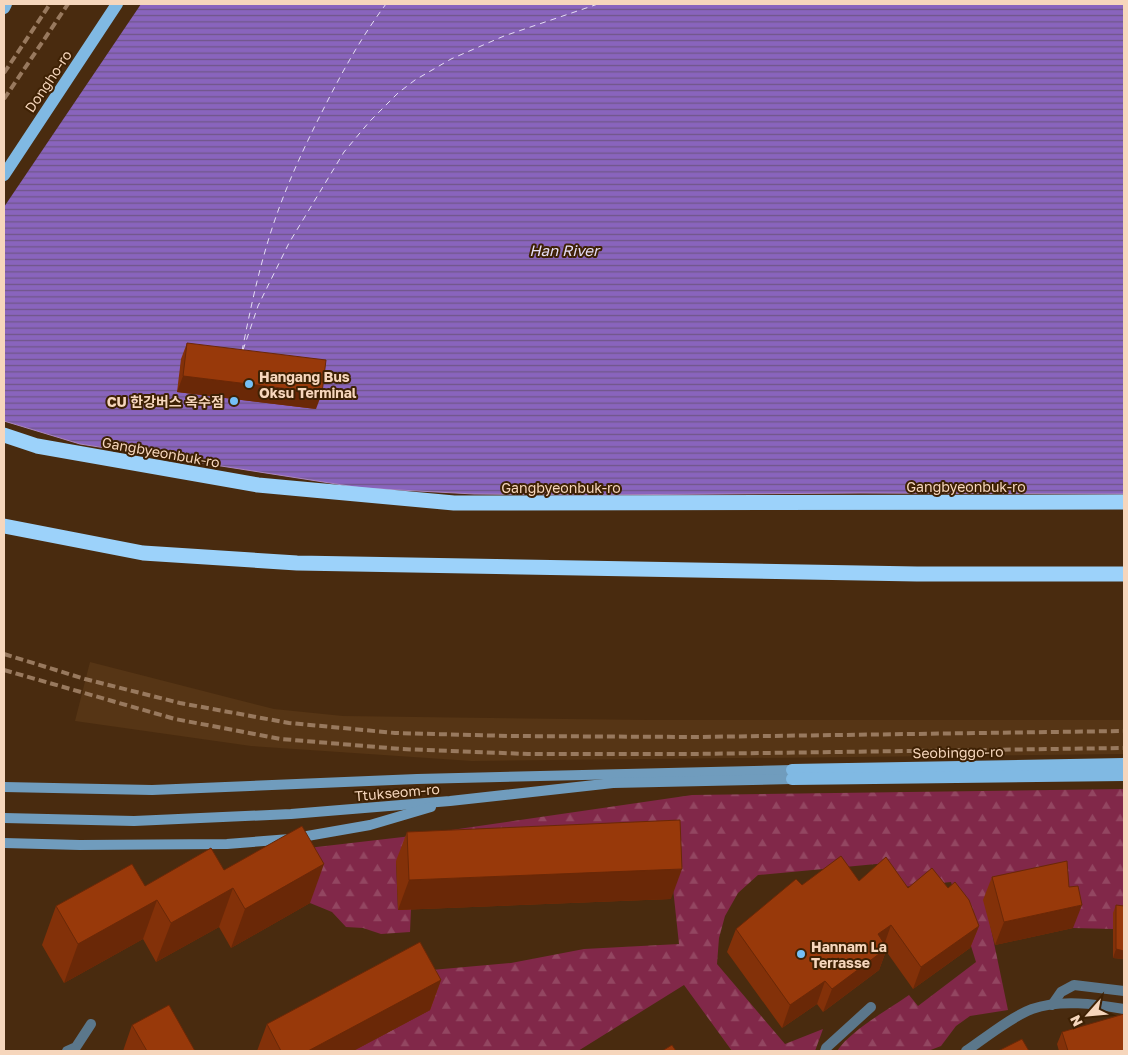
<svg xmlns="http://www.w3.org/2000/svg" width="1128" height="1055" viewBox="0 0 1128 1055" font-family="'Golos Text','Noto Sans KR',sans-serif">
<defs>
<pattern id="forest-firs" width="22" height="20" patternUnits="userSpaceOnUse" patternTransform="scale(1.25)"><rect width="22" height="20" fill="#812849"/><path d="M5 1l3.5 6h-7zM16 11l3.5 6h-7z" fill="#934661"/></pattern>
<pattern id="water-rules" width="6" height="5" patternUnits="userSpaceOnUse" patternTransform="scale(1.25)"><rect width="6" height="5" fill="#8964bd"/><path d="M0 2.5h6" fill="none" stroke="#705688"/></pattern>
</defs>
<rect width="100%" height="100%" fill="#492b0f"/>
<path fill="#563515" d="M 90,662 L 274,709 L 343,716 L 648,720 L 1124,720 L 1124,754 L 472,761 L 251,746 L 75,721 Z"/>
<path fill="url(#forest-firs)" d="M 1124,789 L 1124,915 L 1113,913 L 1113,929 L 1073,928 L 1069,909 L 985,900 L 1008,1010 L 970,1016 L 956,1026 L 941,1046 L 928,1051 L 837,1051 C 851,1030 888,1010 909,995 L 918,1006 L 976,962 L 951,882 L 893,888 L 887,863 L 758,875 L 738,893 L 725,916 L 719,938 L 717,964 L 785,1044 L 823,1029 L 815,1051 L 732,1051 L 684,985 L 578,1051 L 353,1051 L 430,1010 L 409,972 L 511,963 L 584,949 L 679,944 L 669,851 L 396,861 L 398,910 L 411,909 L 410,932 L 381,934 L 363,928 L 346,927 L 332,912 L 310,903 L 282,851 L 403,837 L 692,795 Z"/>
<path fill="url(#water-rules)" stroke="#aa86bd" d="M 4,4 L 1124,4 L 1124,494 L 861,493 L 585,495 L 474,494 L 362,488 L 80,444 L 4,421 Z"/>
<path fill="#492b0f" d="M 4,4 L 141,4 L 4,207 Z"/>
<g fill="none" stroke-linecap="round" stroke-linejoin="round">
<g stroke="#e5ddf5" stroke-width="1" stroke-dasharray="6 5" stroke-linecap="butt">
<path d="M 243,350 L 258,306 L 289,243 L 344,152 L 370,121 L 398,93 L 415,80 L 451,59 L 504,36 L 598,4"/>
<path d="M 242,351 C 249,316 256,282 266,248 C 280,199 301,153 324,108 C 342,72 362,36 386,4"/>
</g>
<path stroke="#5b778b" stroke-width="10" d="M 67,1051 L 76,1047 L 91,1024"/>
<g stroke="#5b778b" stroke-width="10">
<path d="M 1052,1005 L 1061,992 L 1074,985 L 1124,991"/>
<path d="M 825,1051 L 826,1048 L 871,1007"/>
<path d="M 966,1051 C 985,1038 1011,1017 1032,1009 C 1061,999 1095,1004 1124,1009"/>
</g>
<g stroke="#709cbd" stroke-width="10">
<path d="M 4,787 L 152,790 L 417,779 L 792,770"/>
<path d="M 4,818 L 134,821 L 291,814 L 450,801 L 613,783 L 792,779"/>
<path d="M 4,843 L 80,845 L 227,844 L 290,839 L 370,825 L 431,807"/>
</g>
<g stroke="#80b9e3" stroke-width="12">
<path d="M 4,8 L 6,4"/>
<path d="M 4,175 L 117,4"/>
<path d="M 792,770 L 1124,764"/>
<path d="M 792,779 L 1124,775"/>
</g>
<g stroke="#9cd2fa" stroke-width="15">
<path d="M 4,435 L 37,446 L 258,485 L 454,503 L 1124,502"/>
<path d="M 4,526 L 143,553 L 297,563 L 917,574 L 1124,574"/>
</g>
<g stroke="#98795e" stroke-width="4" stroke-dasharray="8 4" stroke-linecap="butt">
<path d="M 4,73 L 50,4"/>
<path d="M 4,99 L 68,4"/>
<path d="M 4,654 L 85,679 L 180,703 L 289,723 L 395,733 L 511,736 L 696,737 L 1124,731"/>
<path d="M 4,670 L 175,719 L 281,739 L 401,749 L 528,754 L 691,754 L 1124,748"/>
</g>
</g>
<g fill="#833109">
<path d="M 187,343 L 316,409 L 177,392 L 181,359 Z"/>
<path d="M 407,832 L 671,899 L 398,910 L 396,861 Z"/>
<path d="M 224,870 L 310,903 L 231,948 L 219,927 L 156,962 L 143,939 L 64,983 L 42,945 L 56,906 Z"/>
<path d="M 992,877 L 1069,887 L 1073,928 L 995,945 L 983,900 Z"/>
<path d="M 859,881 L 908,888 L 979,926 L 970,948 L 913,989 L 886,951 L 879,970 L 823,1012 L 817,1004 L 782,1028 L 727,952 L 736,929 L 802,885 Z"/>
<path d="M 1116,905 L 1124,959 L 1113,958 L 1113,913 Z"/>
<path d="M 441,980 L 430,1010 L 353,1051 L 257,1051 L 267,1024 Z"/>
<path d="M 132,1025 L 195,1051 L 123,1051 Z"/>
<path d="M 1062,1032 L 1124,1051 L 1059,1051 L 1057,1044 Z"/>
</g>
<g fill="#6a2807">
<path d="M 183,376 L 322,393 L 316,409 L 177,392 Z"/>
<path d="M 324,864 L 310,903 L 231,948 L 245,909 Z"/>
<path d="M 682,869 L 671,899 L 398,910 L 409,880 Z"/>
<path d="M 233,888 L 219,927 L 156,962 L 171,923 Z"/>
<path d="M 157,900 L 143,939 L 64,983 L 78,944 Z"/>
<path d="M 1082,905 L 1073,928 L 995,945 L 1004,922 Z"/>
<path d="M 891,925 L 883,948 L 878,934 Z"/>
<path d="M 979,926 L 970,948 L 913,989 L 921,967 Z"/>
<path d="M 887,948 L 879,970 L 823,1012 L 832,989 Z"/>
<path d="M 1116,949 L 1124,951 L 1124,959 L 1113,958 Z"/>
<path d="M 441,980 L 430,1010 L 353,1051 L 308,1051 Z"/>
<path d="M 825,981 L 817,1004 L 782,1028 L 790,1005 Z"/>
</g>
<g fill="#98390a" stroke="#6a2807">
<path d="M 187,343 L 326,360 L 322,393 L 183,376 Z"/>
<path d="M 680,820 L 682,869 L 409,880 L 407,832 Z"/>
<path d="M 302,826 L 324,864 L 245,909 L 233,888 L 171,923 L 157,900 L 78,944 L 56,906 L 132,864 L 145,886 L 211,848 L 224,870 Z"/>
<path d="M 841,856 L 859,881 L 886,857 L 908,888 L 932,868 L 948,888 L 955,882 L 969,900 L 979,926 L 921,967 L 891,925 L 878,934 L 887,948 L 832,989 L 825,981 L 790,1005 L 736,929 L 796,879 L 802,885 Z"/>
<path d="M 1067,861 L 1069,887 L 1078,886 L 1082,905 L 1004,922 L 992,877 Z"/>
<path d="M 1116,905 L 1124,906 L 1124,951 L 1116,949 Z"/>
<path d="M 420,942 L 441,980 L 308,1051 L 281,1051 L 267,1024 Z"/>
<path d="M 169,1005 L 195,1051 L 147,1051 L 132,1025 Z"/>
<path d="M 1124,1014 L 1124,1051 L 1068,1051 L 1062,1032 Z"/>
<path d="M 1022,1039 L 1029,1051 L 998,1051 Z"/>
<path d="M 672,1045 L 676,1051 L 662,1051 Z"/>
</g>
<g fill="#75c0f6" stroke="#3e2104" stroke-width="2">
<circle cx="249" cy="384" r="5"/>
<circle cx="234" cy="401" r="5"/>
<circle cx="801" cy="954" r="5"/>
</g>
<g text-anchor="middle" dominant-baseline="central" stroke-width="4" stroke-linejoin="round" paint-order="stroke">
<g font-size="14" fill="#f6d6bc" stroke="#3e2104">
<text transform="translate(48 81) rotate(-56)">Dongho-ro</text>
<text transform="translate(161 452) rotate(10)">Gangbyeonbuk-ro</text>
<text x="966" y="486">Gangbyeonbuk-ro</text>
<text x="561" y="487">Gangbyeonbuk-ro</text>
<text transform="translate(958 752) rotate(-1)">Seobinggo-ro</text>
<text transform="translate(397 792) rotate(-5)">Ttukseom-ro</text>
</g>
<g font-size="14" font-weight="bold" fill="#f6d6bc" stroke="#3e2104" text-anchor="start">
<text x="259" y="376">Hangang Bus<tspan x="259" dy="16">Oksu Terminal</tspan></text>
<text x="224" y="401" text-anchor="end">CU 한강버스 옥수점</text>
<text x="811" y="946">Hannam La<tspan x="811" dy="16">Terrasse</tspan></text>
</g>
<g font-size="15" font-style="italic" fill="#e5ddf5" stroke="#3e2104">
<text x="564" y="250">Han River</text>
</g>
</g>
<rect width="1128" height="1055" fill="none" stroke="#f6d6bc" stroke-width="10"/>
<g transform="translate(1088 1015) rotate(243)" stroke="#3e2104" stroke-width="4" paint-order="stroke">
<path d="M0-4L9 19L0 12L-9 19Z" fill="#f6d6bc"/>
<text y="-8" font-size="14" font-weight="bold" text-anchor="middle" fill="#f6d6bc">N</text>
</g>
</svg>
